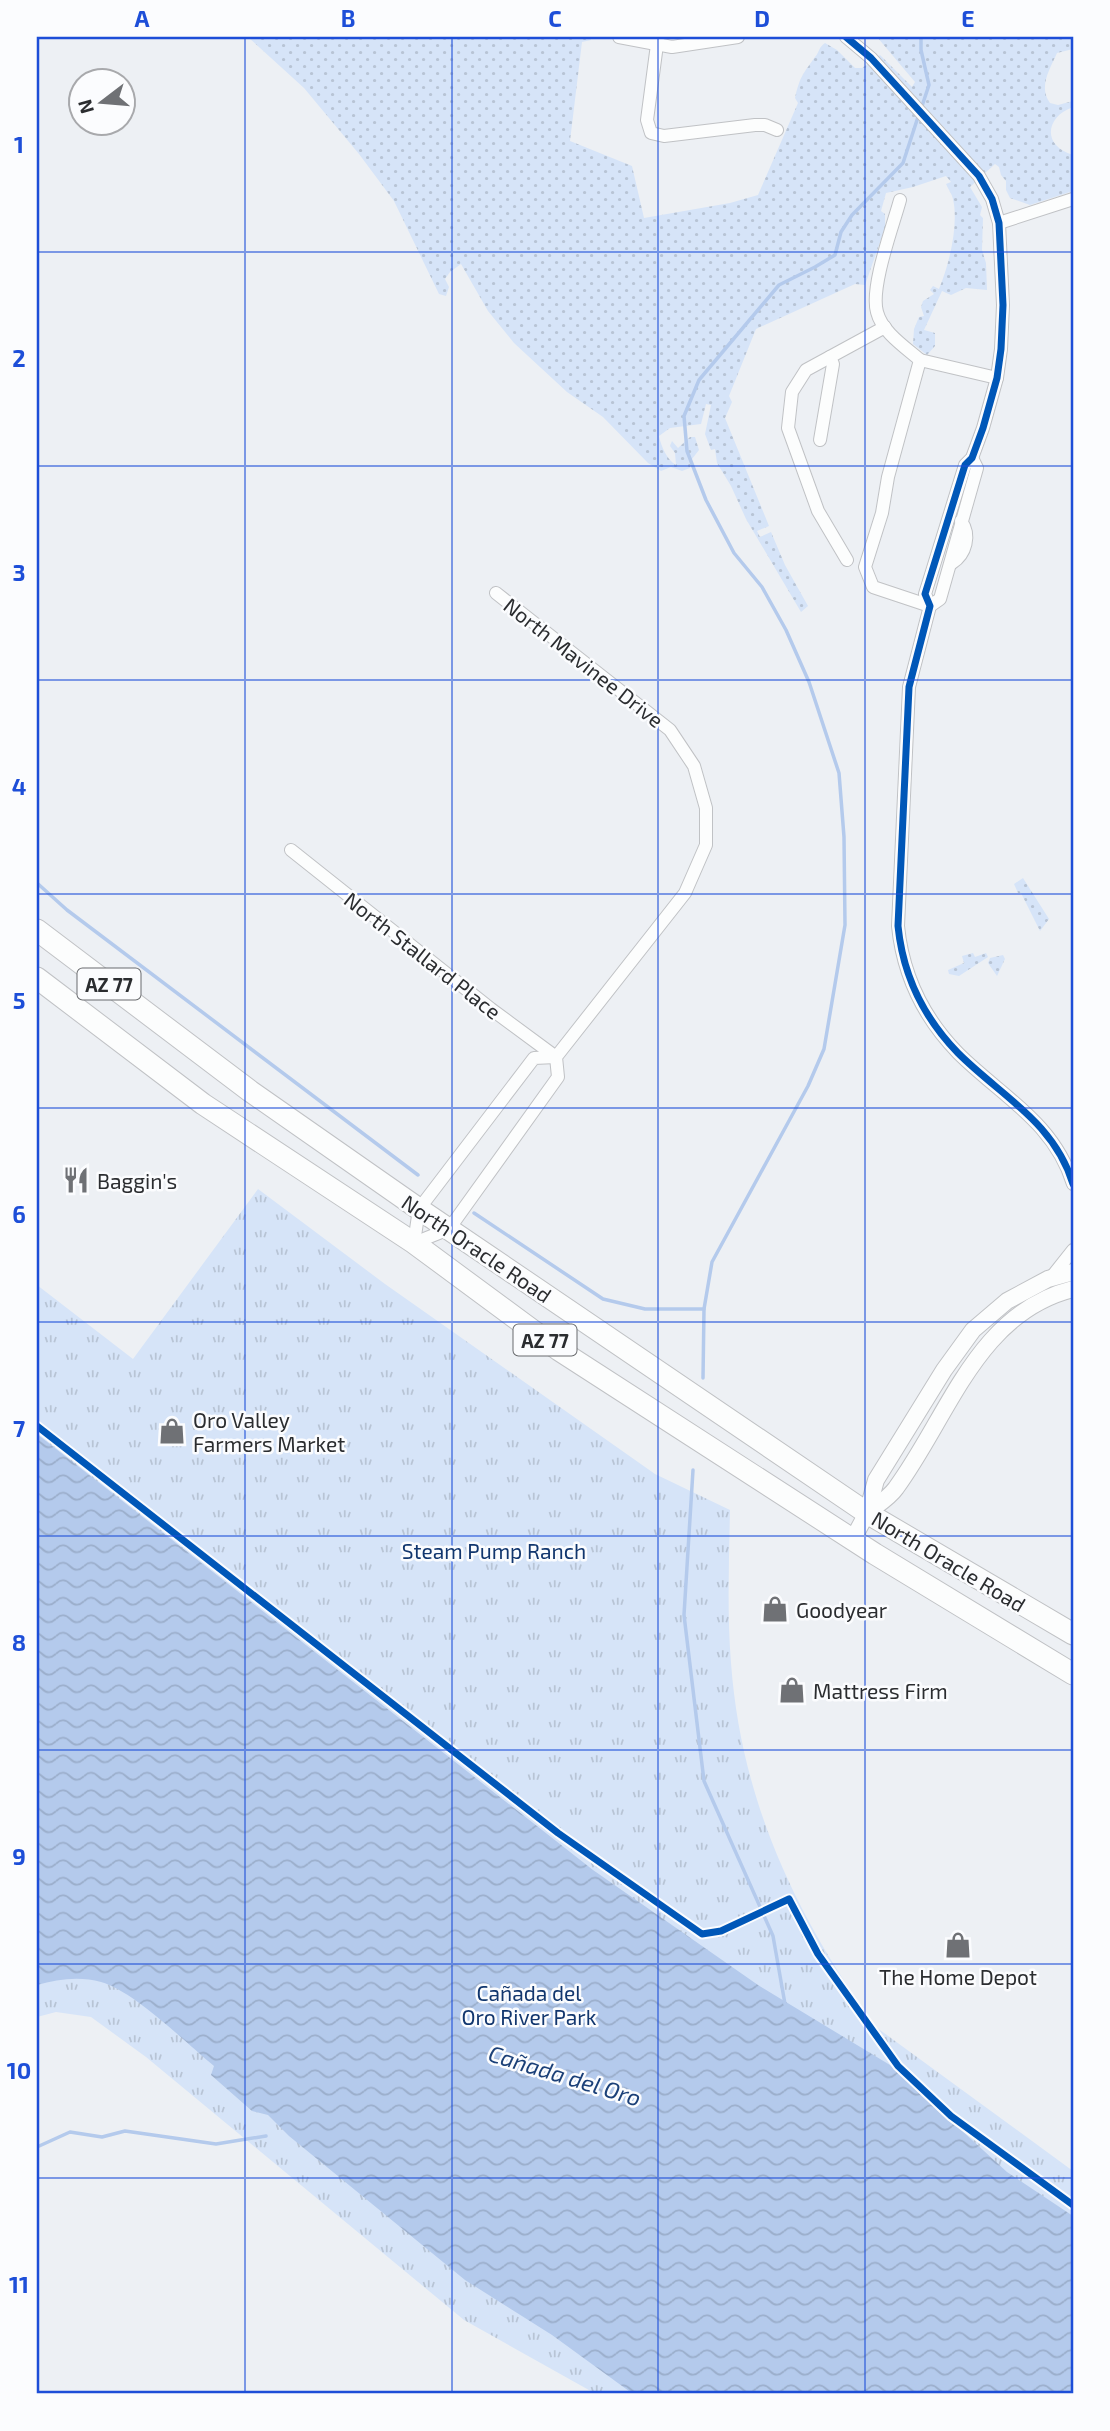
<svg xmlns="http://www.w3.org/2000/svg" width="1110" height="2431" viewBox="0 0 1110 2431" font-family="'Exo 2',sans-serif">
<defs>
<pattern id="grass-dots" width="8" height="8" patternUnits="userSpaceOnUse" patternTransform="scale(1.75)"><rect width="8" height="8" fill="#d6e4f8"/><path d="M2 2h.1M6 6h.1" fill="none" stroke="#b8c4d5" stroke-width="1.8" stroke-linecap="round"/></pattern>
<pattern id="park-tufts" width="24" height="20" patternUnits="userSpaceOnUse" patternTransform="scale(1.75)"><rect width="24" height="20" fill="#d6e4f8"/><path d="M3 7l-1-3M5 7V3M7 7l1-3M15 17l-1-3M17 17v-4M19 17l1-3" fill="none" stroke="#b8c4d5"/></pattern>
<pattern id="water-waves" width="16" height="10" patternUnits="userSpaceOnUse" patternTransform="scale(1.75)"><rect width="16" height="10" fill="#b4caec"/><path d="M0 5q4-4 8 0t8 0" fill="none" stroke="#9baecb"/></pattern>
</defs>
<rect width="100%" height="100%" fill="#edf0f4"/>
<g fill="url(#grass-dots)">
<path d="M 248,37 L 590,37 L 591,40 L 582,42 L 570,141 L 632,166 L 644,218 L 730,203 L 758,195 L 798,103 L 795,98 C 800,76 803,74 815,57 C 820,51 818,48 825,43 L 837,50 L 855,68 L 862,68 L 880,55 L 912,87 L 915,82 L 877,37 L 1073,37 L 1073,49 L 1057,53 C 1050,69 1038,87 1050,103 L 1058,105 L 1073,101 L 1073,107 C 1045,117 1042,146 1073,155 L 1073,191 L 1030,205 L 1010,198 L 1006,190 L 1006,181 L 1001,175 L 999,167 L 995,164 L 970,187 L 982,207 L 980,215 L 983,218 L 982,250 L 986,263 L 987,290 L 966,288 L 951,295 L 942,291 L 924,330 L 935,333 L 935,346 L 927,355 L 913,344 L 914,329 L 919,317 L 924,316 L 921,307 L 923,301 L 934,294 L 930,290 L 933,286 L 939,289 C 949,265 959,225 953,199 C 952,194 948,189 946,184 L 951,182 L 946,176 L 913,187 L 886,193 L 881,211 L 885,214 L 885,228 L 865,285 L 855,284 L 756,329 L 729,396 L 732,402 L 725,418 L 769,526 L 757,531 L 760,537 L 771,532 L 785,565 L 808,606 L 801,612 L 746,519 L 731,486 L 717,463 L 715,449 L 711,450 L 705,434 L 711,405 L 706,404 L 701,424 L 670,428 L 659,436 C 661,446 667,460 676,465 L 675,453 L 670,446 L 672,441 L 678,448 L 690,437 L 695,437 L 699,450 L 692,459 L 690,468 L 682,471 L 671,467 L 661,471 L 648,463 L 603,417 L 567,392 L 514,343 L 488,311 L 461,264 L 450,272 L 445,279 L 449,287 L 446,296 L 439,294 L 394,201 L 359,154 L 304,88 Z"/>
<path d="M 1023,878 L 1049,919 L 1040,931 L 1021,893 L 1018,893 L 1014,884 Z"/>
<path d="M 973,953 L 975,957 L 986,953 L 988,957 L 959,976 L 949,974 L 948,970 L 964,963 L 962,956 Z"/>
<path d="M 1003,955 L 1005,959 L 997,976 L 988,963 L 990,958 Z"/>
</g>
<path fill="url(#park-tufts)" d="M 258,1189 L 385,1284 L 655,1474 L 730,1510 C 729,1561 727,1612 731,1663 C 741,1798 793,1910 870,2019 L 869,2022 L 1073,2171 L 1073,2394 L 596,2394 L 464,2320 L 146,2057 L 91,2017 L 56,2012 L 37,2017 L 37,1285 L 133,1359 Z"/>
<path fill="url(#water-waves)" d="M 37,1434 L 593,1870 L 758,1985 L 890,2065 L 1007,2172 L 1073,2216 L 1073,2394 L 633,2394 L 552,2335 L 465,2280 L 289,2136 L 268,2115 L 252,2111 L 211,2075 L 214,2066 C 186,2043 134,1991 101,1982 C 80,1976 58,1979 37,1985 Z"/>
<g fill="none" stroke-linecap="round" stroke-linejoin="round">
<g stroke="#b4caec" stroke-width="3.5">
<path d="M 921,109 L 929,85 L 921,50 L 921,37"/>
<path d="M 37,883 L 67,910 L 418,1175"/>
<path d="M 474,1213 L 603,1299 L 645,1309 L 704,1309"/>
<path d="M 703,1378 L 704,1309 L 712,1262 L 808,1086 L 824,1049 L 845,925 L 844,837 L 839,773 L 809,682 L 786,630 L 762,587 L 734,553 L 706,500 L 687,451 L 684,416 L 699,380 L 779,285 L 815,267 L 835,255 L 841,232 L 852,215 L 903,163 L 918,117"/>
<path d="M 693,1470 L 684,1615 L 704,1781 L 773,1936 L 785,2004"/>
<path d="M 37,2147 L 70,2132 L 102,2137 L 125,2131 L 216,2144 L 266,2136"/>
</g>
<g stroke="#c0c2c5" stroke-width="14">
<g id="minor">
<path d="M 619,37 L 672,47 L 738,37"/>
<path d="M 658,37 L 647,120 L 651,133 L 664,136 L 755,125 L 765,125 L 777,130"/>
<path d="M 846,37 L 871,58 L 979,176 L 992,199 L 999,223 L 1003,305 L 1001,349 L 997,378 L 983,428 L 972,458 L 965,465 L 925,594 L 930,606 L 909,687 L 898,926 C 903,976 923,1017 958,1053 C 1001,1096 1054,1122 1073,1184"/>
<path d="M 900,200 C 893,226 870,287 877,312 C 882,332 905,347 920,360 L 888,477 L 882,513 L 865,567 L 873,587 L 930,606"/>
<path d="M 999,223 L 1073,199"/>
<path d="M 920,360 L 997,378"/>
<path d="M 820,440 L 833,364 L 830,357"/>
<path d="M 847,560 L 818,511 L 788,428 L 792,392 L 806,370 L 885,327"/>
<path d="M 952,563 C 966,554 971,535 961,521"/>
<path d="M 930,606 L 940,599 L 977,468 L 972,458"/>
<path d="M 291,850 L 491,1009 L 556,1057"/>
<path d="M 414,1243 L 449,1229 L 558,1077 L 556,1057 L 685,893 L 706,845 L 706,808 L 694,766 L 670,730 L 496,593"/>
<path d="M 414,1243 L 419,1209 L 534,1058 L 556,1057"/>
<path d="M 1050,1279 L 1073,1250"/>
</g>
</g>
<g stroke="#c0c2c5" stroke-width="18">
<g id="tertiary">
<path d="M 867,1513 C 877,1505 889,1498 896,1488 C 949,1416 977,1313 1073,1289"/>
<path d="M 853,1539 L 867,1513 L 876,1480 L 944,1370 L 973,1330 L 1007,1301 L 1048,1279 L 1073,1272"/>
</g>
</g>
<g stroke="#c0c2c5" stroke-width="23">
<g id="trunk">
<path d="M 37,930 L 250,1091 L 419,1209 L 867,1513 L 1073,1634"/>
<path d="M 37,978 L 203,1104 L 414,1243 L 559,1350 L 875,1554 L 1073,1674"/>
</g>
</g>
<use href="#minor" stroke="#fcfdfd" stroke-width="12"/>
<use href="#tertiary" stroke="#fcfdfd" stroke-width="16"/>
<use href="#trunk" stroke="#fcfdfd" stroke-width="21"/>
<g stroke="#fbfcfe" stroke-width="11">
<g id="cycleway">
<path d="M 846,37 L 871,58 L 979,176 L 992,199 L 999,223 L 1003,305 L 1001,349 L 997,378 L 983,428 L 972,458 L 965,465 L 925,594 L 930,606 L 909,687 L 898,926 C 903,976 923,1017 958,1053 C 1001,1096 1054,1122 1073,1184"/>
<path d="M 37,1426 L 558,1833 L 702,1934 L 721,1931 L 789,1899 L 818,1954 L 898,2066 L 951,2116 L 1073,2205"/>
</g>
</g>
<use href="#cycleway" stroke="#0057b8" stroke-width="7"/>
</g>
<path fill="none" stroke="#1d4ed8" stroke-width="2" stroke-opacity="0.55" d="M 245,37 L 245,2394M 452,37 L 452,2394M 658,37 L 658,2394M 865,37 L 865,2394M 37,252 L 1073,252M 37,466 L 1073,466M 37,680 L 1073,680M 37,894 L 1073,894M 37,1108 L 1073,1108M 37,1322 L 1073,1322M 37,1536 L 1073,1536M 37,1750 L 1073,1750M 37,1964 L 1073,1964M 37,2178 L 1073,2178"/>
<defs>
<g id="restaurant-bare" transform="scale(2.1)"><path d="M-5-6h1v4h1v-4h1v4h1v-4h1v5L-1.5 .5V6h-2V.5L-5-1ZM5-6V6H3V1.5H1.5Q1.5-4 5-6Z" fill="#6f7175" stroke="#fbfcfe" stroke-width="2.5" paint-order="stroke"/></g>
<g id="shop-bare" transform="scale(2.1)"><path d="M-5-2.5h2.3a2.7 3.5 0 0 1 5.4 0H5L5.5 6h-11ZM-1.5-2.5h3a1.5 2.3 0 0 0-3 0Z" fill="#6f7175" stroke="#fbfcfe" stroke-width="2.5" paint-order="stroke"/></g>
</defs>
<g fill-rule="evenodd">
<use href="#restaurant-bare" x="76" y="1180"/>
<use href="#shop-bare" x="172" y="1431"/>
<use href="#shop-bare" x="775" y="1609"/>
<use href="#shop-bare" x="792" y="1690"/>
<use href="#shop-bare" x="958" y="1945"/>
</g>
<g text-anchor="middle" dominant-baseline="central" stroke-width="5" stroke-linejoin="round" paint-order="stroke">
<g fill="#fbfcfe" stroke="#696b6e" stroke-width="2">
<rect x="77.5" y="968.5" width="63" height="31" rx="5"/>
<rect x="513.5" y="1324.5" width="63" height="31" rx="5"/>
</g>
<g font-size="19" font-weight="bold" fill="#2b2d30">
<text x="109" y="984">AZ 77</text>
<text x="545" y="1340">AZ 77</text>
</g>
<g font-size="21" fill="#2b2d30" stroke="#fbfcfe">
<text transform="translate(584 662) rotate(38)">North Mavinee Drive</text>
<text transform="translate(423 955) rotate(38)">North Stallard Place</text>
<text transform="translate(477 1248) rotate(34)">North Oracle Road</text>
<text transform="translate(949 1561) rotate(31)">North Oracle Road</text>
</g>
<g font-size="21" fill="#2b2d30" stroke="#fbfcfe" text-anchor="start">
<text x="97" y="1180">Baggin's</text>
<text x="193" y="1419">Oro Valley<tspan x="193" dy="24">Farmers Market</tspan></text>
<text x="796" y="1609">Goodyear</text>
<text x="813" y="1690">Mattress Firm</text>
<text x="958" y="1976" text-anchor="middle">The Home Depot</text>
</g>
<g font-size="21" fill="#11366e" stroke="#fbfcfe">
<text x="494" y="1550">Steam Pump Ranch</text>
<text x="529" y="1992">Cañada del<tspan x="529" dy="24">Oro River Park</tspan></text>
</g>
<g font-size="23" font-style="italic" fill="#1b4078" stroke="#fbfcfe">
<text transform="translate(565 2075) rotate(17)">Cañada del Oro</text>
</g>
</g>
<rect width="1110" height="2431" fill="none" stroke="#fbfcfe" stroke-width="77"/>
<g transform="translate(102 102) rotate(254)"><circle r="33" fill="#fbfcfe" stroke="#a8a9ac" stroke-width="2"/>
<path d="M0-5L12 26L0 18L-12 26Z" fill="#6f7175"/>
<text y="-10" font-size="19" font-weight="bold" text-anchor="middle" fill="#2b2d30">N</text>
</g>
<rect x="38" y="38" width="1034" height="2354" fill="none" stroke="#1d4ed8" stroke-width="2.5"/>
<g font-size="23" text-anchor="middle" font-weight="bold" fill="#1d4ed8">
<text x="142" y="27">A</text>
<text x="348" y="27">B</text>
<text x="555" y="27">C</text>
<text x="762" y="27">D</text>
<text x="968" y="27">E</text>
<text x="19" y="153">1</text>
<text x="19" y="367">2</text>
<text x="19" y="581">3</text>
<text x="19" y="795">4</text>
<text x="19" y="1009">5</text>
<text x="19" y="1223">6</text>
<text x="19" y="1437">7</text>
<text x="19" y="1651">8</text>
<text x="19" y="1865">9</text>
<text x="19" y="2079">10</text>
<text x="19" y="2293">11</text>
</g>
</svg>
